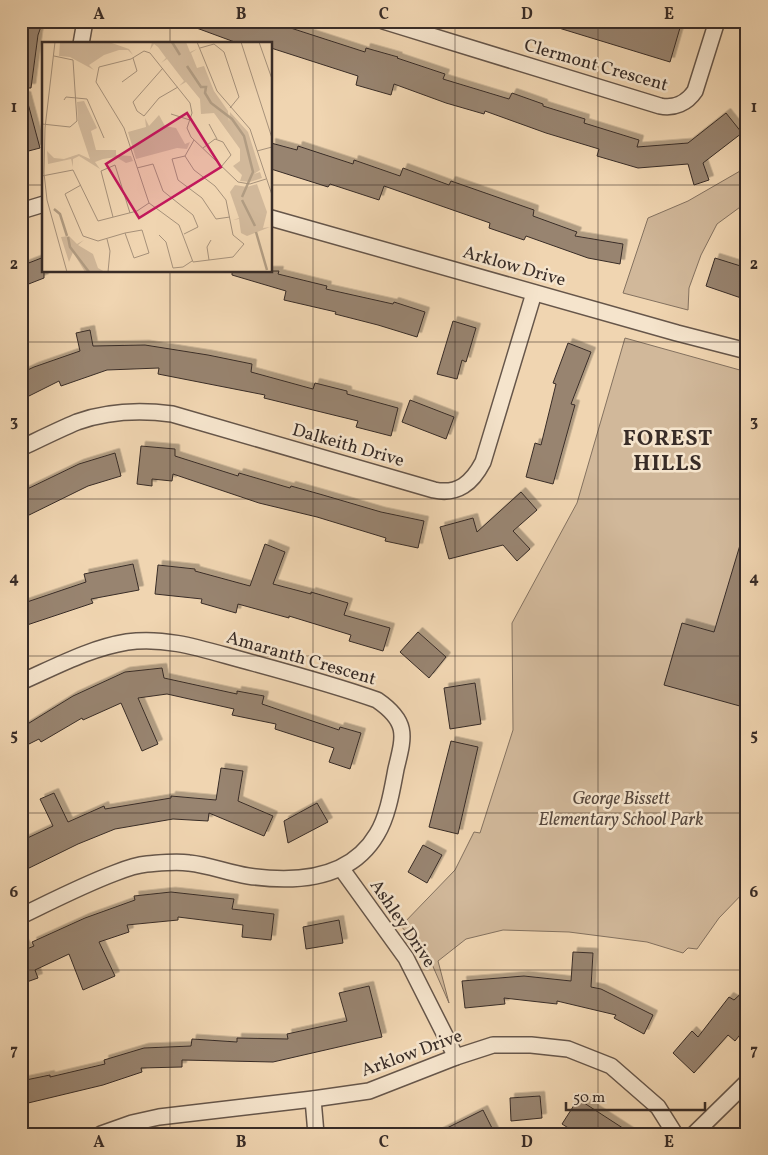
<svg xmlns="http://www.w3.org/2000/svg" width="768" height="1155" viewBox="0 0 768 1155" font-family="Vollkorn,serif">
<defs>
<filter id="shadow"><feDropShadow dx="4.5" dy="-4.5" stdDeviation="0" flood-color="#0004"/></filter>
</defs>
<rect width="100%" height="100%" fill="#f0d5b1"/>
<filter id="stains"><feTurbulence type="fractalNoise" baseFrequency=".004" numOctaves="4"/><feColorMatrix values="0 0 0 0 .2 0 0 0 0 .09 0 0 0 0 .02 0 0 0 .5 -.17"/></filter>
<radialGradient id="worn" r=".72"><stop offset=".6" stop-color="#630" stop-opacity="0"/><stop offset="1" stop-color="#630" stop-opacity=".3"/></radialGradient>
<g fill="#d1b89a" stroke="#847260">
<path d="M 747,167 L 747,202 L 717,224 L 701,255 L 689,288 L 688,310 L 623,293 L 648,218 L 688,201 Z"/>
<path d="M 625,338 L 747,372 L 747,889 L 719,918 L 697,949 L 688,948 L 683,953 L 647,942 L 569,932 L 503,930 L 466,939 L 438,961 L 449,1003 L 431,962 L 401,926 L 455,870 L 474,832 L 480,833 L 513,730 L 512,623 L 577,503 Z"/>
</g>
<g fill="#98846f" stroke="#382c27" filter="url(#shadow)">
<path d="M 21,21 L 43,21 L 38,35 L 31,88 L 21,88 Z"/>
<path d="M 183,21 L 269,21 L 365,52 L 366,48 L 398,57 L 397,58 L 445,74 L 443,79 L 509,99 L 512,93 L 543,104 L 543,106 L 585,119 L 584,123 L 639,140 L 637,147 L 688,143 L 726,113 L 742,133 L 703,163 L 709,180 L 694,185 L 688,164 L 638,168 L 597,156 L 599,149 L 546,133 L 485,111 L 484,114 L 446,103 L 394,84 L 391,95 L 356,85 L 358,76 L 271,48 L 271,44 L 240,44 L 183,23 Z"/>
<path d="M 550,21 L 682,21 L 670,62 L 549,25 Z"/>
<path d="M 21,96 L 26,96 L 40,148 L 21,153 Z"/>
<path d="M 271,143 L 297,150 L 298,146 L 353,164 L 354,160 L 400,176 L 403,168 L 449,185 L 451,181 L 534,210 L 533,216 L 577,232 L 575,236 L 623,244 L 620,264 L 588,258 L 526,236 L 524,240 L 489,228 L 490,223 L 384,186 L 379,200 L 330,184 L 328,187 L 271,169 Z"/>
<path d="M 44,257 L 44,278 L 21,287 L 21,266 Z"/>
<path d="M 715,258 L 747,268 L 747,300 L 706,286 Z"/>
<path d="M 232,271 L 279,271 L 278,274 L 327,286 L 326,289 L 393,304 L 394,302 L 425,312 L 417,337 L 378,325 L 335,314 L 336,312 L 284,300 L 286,291 L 232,275 Z"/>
<path d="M 453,321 L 476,328 L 466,362 L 462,360 L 457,379 L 437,374 Z"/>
<path d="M 90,330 L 93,346 L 145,345 L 208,355 L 252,364 L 251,372 L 313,389 L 315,383 L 347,391 L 347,394 L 398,408 L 391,436 L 356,427 L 358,421 L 264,398 L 265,395 L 158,374 L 159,368 L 107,370 L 61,386 L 59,381 L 21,400 L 21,373 L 34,367 L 80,351 L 76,333 Z"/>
<path d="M 568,343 L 591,352 L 571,404 L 575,405 L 553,484 L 526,477 L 535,443 L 541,445 L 556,384 L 553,383 Z"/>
<path d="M 410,400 L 454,417 L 446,439 L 402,422 Z"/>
<path d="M 141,446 L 175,449 L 175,456 L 238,476 L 239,473 L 290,488 L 291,486 L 323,495 L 381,512 L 424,521 L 418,548 L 385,541 L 386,538 L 317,517 L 259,503 L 173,474 L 172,481 L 152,479 L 152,486 L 137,484 Z"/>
<path d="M 115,453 L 121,476 L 88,486 L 21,519 L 21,492 L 79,464 Z"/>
<path d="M 521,492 L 537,510 L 513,531 L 530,549 L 517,561 L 503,545 L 449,559 L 440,527 L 473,518 L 477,532 Z"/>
<path d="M 743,535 L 747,535 L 747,708 L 664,685 L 682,623 L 714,632 Z"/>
<path d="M 265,544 L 285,552 L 273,584 L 311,594 L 311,592 L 348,603 L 344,615 L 390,628 L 383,651 L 349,641 L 351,635 L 289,616 L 289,618 L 238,604 L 236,613 L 201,603 L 202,599 L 155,594 L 158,565 L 195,569 L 195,571 L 250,586 Z"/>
<path d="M 133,564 L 139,590 L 91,599 L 93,603 L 21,627 L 21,604 L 86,582 L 84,574 Z"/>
<path d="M 418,632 L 446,657 L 429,678 L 400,652 Z"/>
<path d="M 162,668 L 164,678 L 237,694 L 237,691 L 264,696 L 262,704 L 339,730 L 340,727 L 361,733 L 350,769 L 329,762 L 334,748 L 275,729 L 276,724 L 232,715 L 234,709 L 167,694 L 138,698 L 158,744 L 142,751 L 121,703 L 83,720 L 82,718 L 41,742 L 39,739 L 21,748 L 21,728 L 73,696 L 125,672 Z"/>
<path d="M 475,683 L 481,724 L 450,729 L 444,688 Z"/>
<path d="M 451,741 L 478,747 L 458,834 L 429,827 Z"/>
<path d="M 221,768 L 243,771 L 238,801 L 273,816 L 264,836 L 209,813 L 208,821 L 173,819 L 115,829 L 78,844 L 21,872 L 21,841 L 53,826 L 40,799 L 54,793 L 68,822 L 104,806 L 105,809 L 171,798 L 171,796 L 216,800 Z"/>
<path d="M 317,803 L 328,822 L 288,843 L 284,821 Z"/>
<path d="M 423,845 L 442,855 L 427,883 L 408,872 Z"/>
<path d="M 171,892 L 234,899 L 232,909 L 274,914 L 271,940 L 242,937 L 243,925 L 178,917 L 178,920 L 127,925 L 129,932 L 99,942 L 115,976 L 83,990 L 69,954 L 35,970 L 38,978 L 21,984 L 21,939 L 27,949 L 34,946 L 32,942 L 85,918 L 135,900 L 134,896 Z"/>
<path d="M 339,920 L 343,943 L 306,949 L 303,927 Z"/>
<path d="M 573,952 L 593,953 L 591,987 L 601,989 L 653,1015 L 644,1034 L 614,1018 L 616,1015 L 557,1001 L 557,1004 L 504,998 L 505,1004 L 465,1008 L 462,981 L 524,976 L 571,981 Z"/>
<path d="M 369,986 L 382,1037 L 273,1062 L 182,1060 L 182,1067 L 141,1068 L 142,1072 L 103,1085 L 24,1104 L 21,1081 L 50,1075 L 50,1077 L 105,1064 L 104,1060 L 144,1048 L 191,1046 L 192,1039 L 237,1042 L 237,1038 L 288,1039 L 287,1034 L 347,1021 L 339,993 Z"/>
<path d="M 747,988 L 747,1026 L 735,1041 L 728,1035 L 694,1073 L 673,1053 L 692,1031 L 698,1037 L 729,997 L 734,1000 Z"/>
<path d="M 540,1096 L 542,1118 L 511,1121 L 510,1098 Z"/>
<path d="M 578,1099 L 632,1134 L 578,1134 L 562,1124 Z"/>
<path d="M 483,1110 L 495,1134 L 435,1134 Z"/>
</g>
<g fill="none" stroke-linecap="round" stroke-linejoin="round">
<g stroke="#66564a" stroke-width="18">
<g id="minor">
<path d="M 383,21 L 660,106 C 674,109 687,103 695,91 L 717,21"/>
<path d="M 81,44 L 85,21"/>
<path d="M 21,211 L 44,204"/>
<path d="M 271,218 L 677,333 L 747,351"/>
<path d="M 21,448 C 40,439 58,430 77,422 C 108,411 141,410 172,414 L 434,490 C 458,495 472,483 483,462 L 534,293"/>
<path d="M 21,682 C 55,667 90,648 127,642 C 168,636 208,651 246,661 C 290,673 335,685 377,700 C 409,722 404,736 396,769 C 392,790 388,816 377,834 C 350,880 296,883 248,876 C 228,873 209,865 189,863 C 175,861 161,863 147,864 C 136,865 125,869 115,873 C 83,885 52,901 21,916"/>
<path d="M 341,868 L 406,958 L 456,1057"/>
<path d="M 313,1099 L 316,1134"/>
<path d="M 101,1134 L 132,1123 L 159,1117 L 313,1099 L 369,1091 L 456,1057 L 493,1045 L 531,1045 L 568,1049 L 611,1066 L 658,1107 L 675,1134"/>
<path d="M 694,1134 L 747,1082"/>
</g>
</g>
<use href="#minor" stroke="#f5e4cc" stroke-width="15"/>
</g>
<path fill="none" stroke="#382c27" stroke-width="1" stroke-opacity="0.55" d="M 170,21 L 170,44M 313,21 L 313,1134M 455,21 L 455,1134M 598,21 L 598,1134M 21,185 L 44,185M 271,185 L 747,185M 170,271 L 170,1134M 21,342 L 747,342M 21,499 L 747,499M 21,656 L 747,656M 21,813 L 747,813M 21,970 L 747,970"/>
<g text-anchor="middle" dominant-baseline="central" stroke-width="5" stroke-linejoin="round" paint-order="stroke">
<g font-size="18" fill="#382c27" stroke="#f5e4cc">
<text transform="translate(596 66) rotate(16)">Clermont Crescent</text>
<text transform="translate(514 267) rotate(16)">Arklow Drive</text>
<text transform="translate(348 446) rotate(16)">Dalkeith Drive</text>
<text transform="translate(301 659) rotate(16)">Amaranth Crescent</text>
<text transform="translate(402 924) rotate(56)">Ashley Drive</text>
<text transform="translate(412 1054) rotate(-20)">Arklow Drive</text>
</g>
<g font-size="18" font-style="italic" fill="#57483e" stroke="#f5e4cc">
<text x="621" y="799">George Bissett<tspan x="621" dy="21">Elementary School Park</tspan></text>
</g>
<g font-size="22" font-weight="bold" letter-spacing="1" fill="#382c27" stroke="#f5e4cc">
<text x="668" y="439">FOREST<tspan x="668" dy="25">HILLS</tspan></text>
</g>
</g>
<g transform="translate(42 42)">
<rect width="230" height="230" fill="#f0d5b1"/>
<path d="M 18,0 L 67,0 L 87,7 L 91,13 L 86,8 L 77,8 L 62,13 L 47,23 L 52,28 L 28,15 L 17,14 ZM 110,0 L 144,0 L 148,10 L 155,7 L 149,11 L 155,26 L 162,24 L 172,49 L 186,69 L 187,80 L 188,70 L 206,90 L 218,128 L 212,132 L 218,130 L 220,136 L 208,140 L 198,139 L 200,133 L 191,124 L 198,119 L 198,107 L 172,71 L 159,72 L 158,57 L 144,40 L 137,44 L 142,39 L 125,17 L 119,21 L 124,16 L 116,5 L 112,2 L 108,8 ZM 42,59 L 55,86 L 49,89 L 54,108 L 74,108 L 74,113 L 89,114 L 91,119 L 84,121 L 74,115 L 61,117 L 53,120 L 58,127 L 37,114 L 31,117 L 31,125 L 29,117 L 6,122 L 5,109 L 12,116 L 22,117 L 37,112 L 48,117 L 36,81 L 35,60 ZM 117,73 L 123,84 L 134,86 L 143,102 L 148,100 L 145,107 L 135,106 L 94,117 L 86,90 L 104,85 L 103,76 L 107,84 ZM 215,142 L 225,170 L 221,186 L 228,185 L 205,194 L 199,191 L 197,177 L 191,178 L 197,176 L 188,150 L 193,143 L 205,145 ZM 27,194 L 35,202 L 42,198 L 36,203 L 51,212 L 56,226 L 63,230 L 43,230 L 31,210 L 27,220 L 19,195 Z" fill="#d1b89a"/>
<path fill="none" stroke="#b19c82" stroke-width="2.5" d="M 130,0 L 138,13M 145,24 L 159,45 L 164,45 L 163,51 L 169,61 L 190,77 L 202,94 L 211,130 L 200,155M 200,158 L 213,184M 12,167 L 18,172 L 25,194M 214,190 L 225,228M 26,195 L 28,205 L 47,230"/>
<path fill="none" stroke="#a6917a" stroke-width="1" d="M 13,0 L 3,86 L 2,131 L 5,158 L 25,230M 155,0 L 175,49 L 208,87 L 230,153M 199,0 L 230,96M 217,0 L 230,37M 158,6 L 172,2 L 182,10 L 197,55 L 188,66M 121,26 L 91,60 L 95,69 L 102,74 L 117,56 L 136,45M 80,40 L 95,29 L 91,16M 22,58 L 24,55 L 45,57 L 62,96M 129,72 L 148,78M 0,82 L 28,85 L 35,79 L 31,18 L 12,14M 167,82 L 175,97M 161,106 L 173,97 L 181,100 L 189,113 L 179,125M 215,109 L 230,105M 143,114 L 152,128 L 173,144 L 184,158 L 191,193 L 202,202 L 191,215 L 151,220 L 137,183 L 107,161 L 82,86 L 54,40 L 57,25 L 89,17 L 102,9 L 108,11 L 148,61 L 150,71 L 145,86 L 149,95 L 196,140 L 208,142 L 224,137M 143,114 L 130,117 L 136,138 L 160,156 L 174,177 L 188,175M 143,114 L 152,98M 95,126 L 111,122 L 121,149 L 151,173 L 156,185 L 142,192M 0,134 L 31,128 L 56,179 L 95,169 L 107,161M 39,143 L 23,152 L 41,194 L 56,199 L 83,191M 71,175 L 59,129 L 73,123 L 88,171M 100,188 L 107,211 L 92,216 L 83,191 ZM 117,193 L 124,200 L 131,226 L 141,225 L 150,219M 65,197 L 68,209 L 66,230M 167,218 L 165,205 L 169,198"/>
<path fill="#c2185b" fill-opacity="0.15" stroke="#c2185b" stroke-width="2.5" d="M 145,71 L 179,125 L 97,176 L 64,122 Z"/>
<rect width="230" height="230" fill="none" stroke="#382c27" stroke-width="2.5"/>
</g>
<rect width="768" height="1155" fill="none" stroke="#f0d5b1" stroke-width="55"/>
<path d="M566 1102v8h139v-8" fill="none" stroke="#382c27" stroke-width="2.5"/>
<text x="573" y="1102" font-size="15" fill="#382c27" stroke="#f5e4cc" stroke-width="4" paint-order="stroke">50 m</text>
<rect x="28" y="28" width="712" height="1100" fill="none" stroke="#382c27" stroke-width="2"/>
<g font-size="16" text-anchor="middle" font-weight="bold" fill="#382c27">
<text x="99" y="19">A</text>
<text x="241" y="19">B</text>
<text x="384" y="19">C</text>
<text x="527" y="19">D</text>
<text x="669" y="19">E</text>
<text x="14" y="112">1</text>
<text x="754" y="112">1</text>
<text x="14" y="269">2</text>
<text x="754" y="269">2</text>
<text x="14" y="426">3</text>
<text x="754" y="426">3</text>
<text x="14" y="583">4</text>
<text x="754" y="583">4</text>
<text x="14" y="740">5</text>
<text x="754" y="740">5</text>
<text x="14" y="897">6</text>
<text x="754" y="897">6</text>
<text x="14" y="1055">7</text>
<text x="754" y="1055">7</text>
<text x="99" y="1147">A</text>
<text x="241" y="1147">B</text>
<text x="384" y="1147">C</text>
<text x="527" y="1147">D</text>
<text x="669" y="1147">E</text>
</g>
<rect width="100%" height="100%" filter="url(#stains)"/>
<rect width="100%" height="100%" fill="url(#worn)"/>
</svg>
